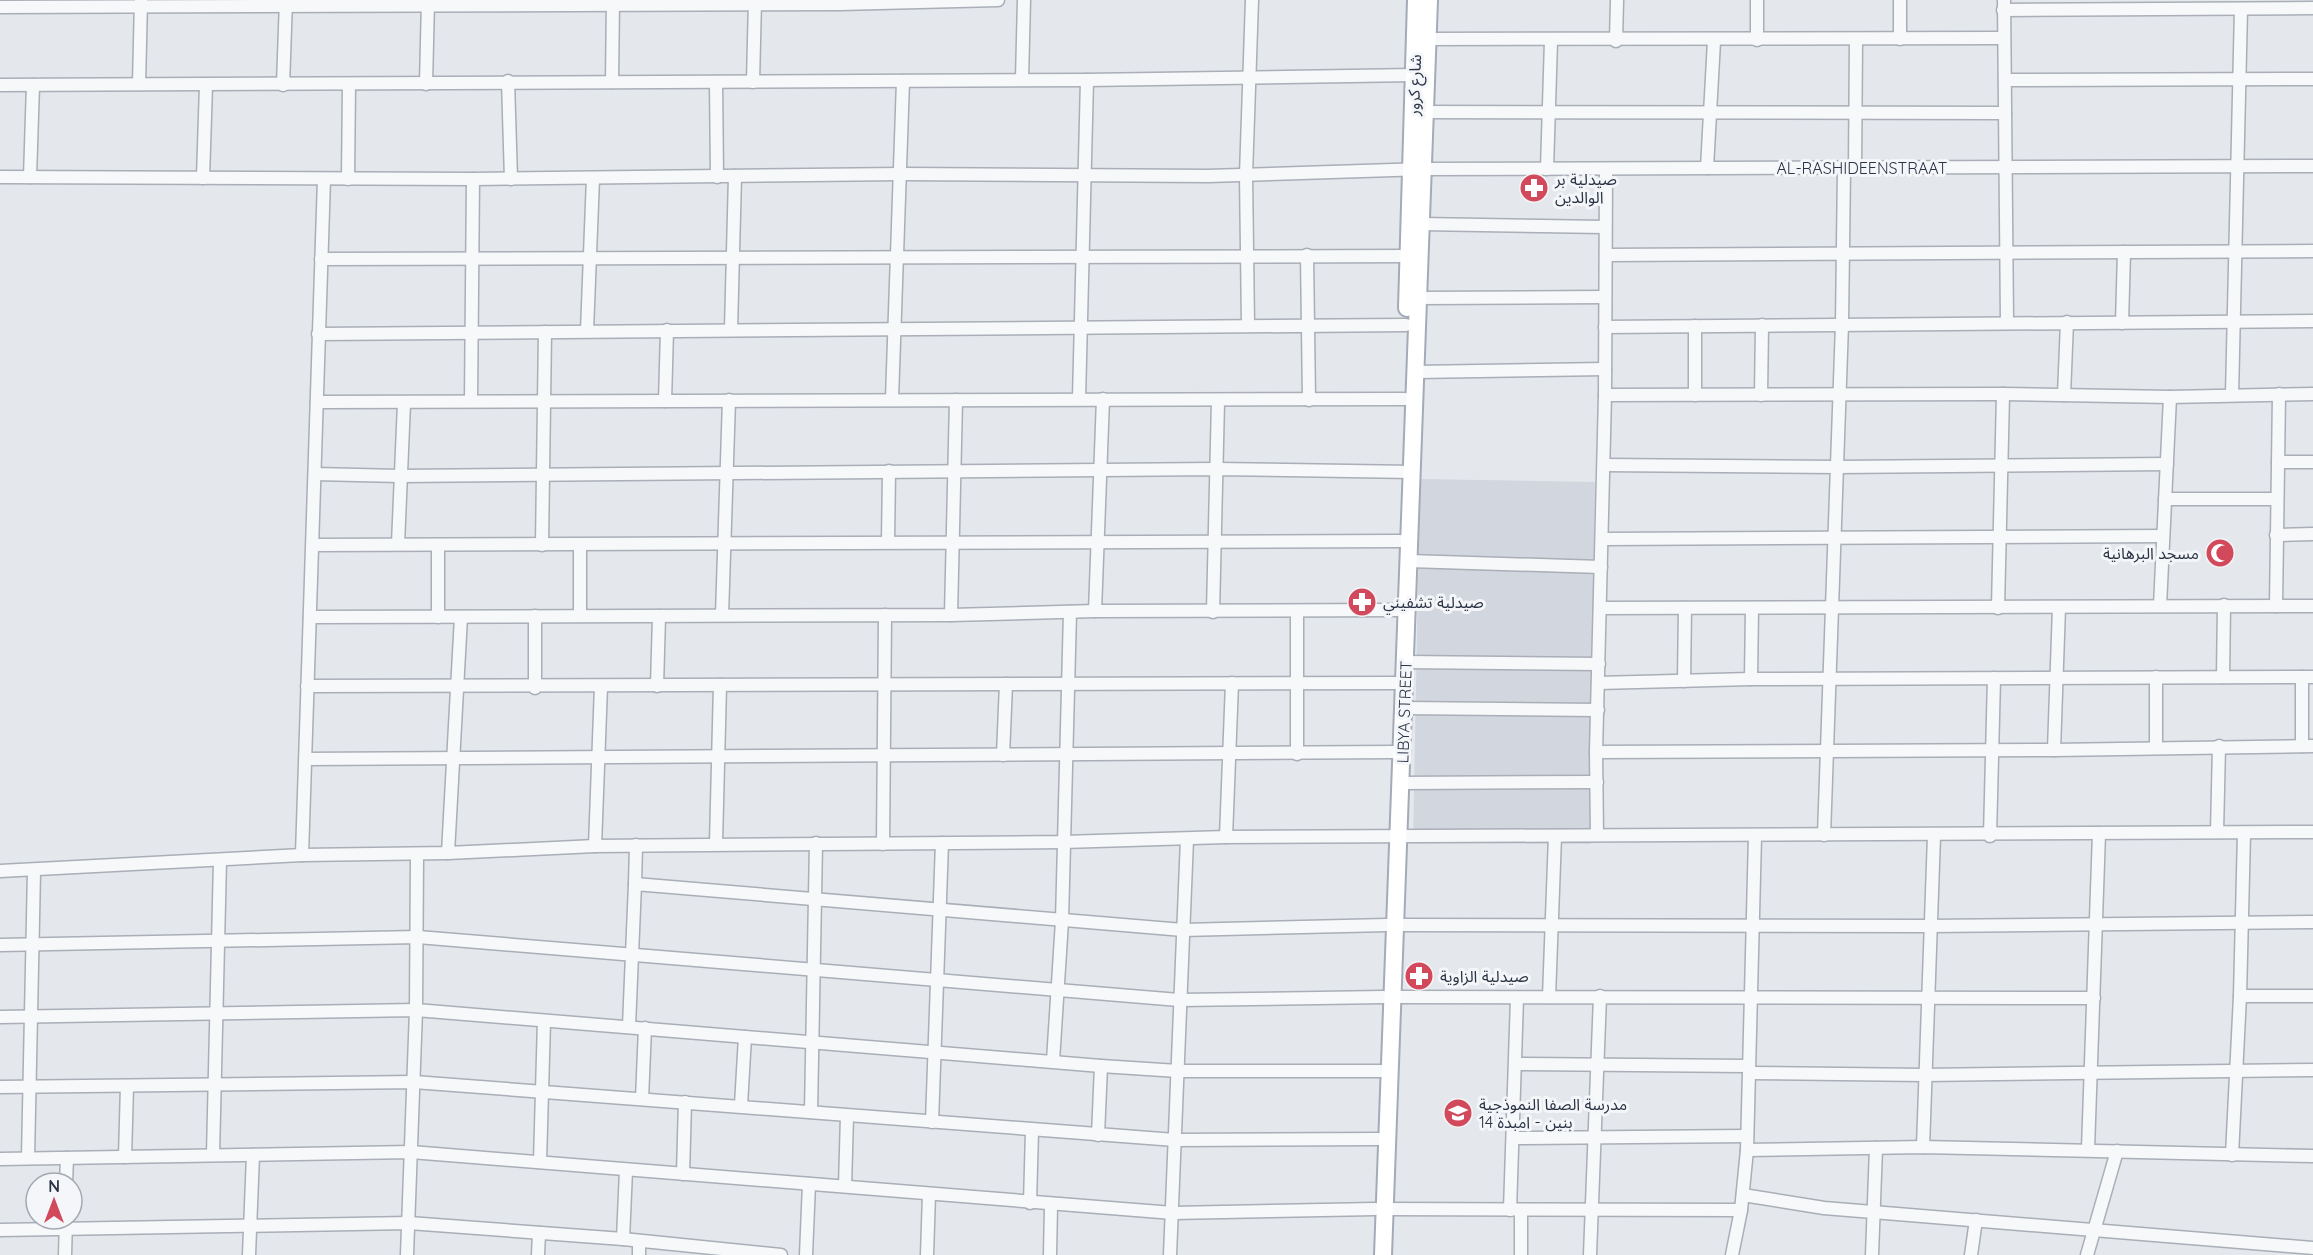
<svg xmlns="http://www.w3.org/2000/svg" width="2313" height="1255" viewBox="0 0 2313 1255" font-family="Quicksand,'Noto Sans Arabic',sans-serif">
<rect width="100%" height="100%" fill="#e4e7ec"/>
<path fill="#d2d6de" d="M 1420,479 L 1595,482 L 1591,844 L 1413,843 Z"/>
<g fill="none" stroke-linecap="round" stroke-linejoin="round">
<g stroke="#a9aeb7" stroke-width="15">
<g id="minor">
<path d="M 2004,0 L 2007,322"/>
<path d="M 0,7 L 840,4 L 998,0"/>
<path d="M 2003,10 L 2313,8"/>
<path d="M 1427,39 L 2003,38"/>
<path d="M 1900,39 L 1900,0"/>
<path d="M 1757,40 L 1757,0"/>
<path d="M 1616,41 L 1617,0"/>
<path d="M 1022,79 L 1024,0"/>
<path d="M 2005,80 L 2313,79"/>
<path d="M 508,81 L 511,179"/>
<path d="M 612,82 L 613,0"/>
<path d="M 716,82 L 717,177"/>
<path d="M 753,82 L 755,0"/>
<path d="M 139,84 L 141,0"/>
<path d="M 426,84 L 428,0"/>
<path d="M 0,85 L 1087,80 L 1414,75"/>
<path d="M 283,85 L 286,0"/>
<path d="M 1418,112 L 2005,113"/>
<path d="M 1707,168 L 1714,41"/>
<path d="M 1855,168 L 1856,40"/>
<path d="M 1547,169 L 1551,41"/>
<path d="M 0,177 L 473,179 L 901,174 L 1208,176 L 1424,169 L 2313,166"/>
<path d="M 30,177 L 33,85"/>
<path d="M 203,178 L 206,85"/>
<path d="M 348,179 L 349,85"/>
<path d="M 1421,224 L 1605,227"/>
<path d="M 1307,255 L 1309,400"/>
<path d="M 1606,255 L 2313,251"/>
<path d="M 321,259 L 1408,256"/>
<path d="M 1418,298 L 1604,297"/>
<path d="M 2122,323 L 2124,252"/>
<path d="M 1248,325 L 1246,175 L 1252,0"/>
<path d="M 1605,327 L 2313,321"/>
<path d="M 731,329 L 735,176"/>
<path d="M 587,331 L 593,178"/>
<path d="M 318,334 L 1406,325"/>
<path d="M 1416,372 L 1605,369"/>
<path d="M 1605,395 L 2003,394 L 2170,397 L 2313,394"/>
<path d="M 1695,395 L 1695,326"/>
<path d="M 1761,395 L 1762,325"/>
<path d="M 2064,395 L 2067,322"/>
<path d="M 2232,395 L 2241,9"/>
<path d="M 892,399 L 903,81"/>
<path d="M 1079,399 L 1087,80"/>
<path d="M 471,401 L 473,179"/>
<path d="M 665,401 L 667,330"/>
<path d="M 317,402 L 1405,399"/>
<path d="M 2278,462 L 2313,462"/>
<path d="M 1604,465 L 1837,467 L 2167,464"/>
<path d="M 315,474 L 400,476 L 1215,469 L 1413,472"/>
<path d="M 2165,499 L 2277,499"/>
<path d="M 2276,535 L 2313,534"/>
<path d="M 1603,539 L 2163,536"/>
<path d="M 888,542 L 889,471"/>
<path d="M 398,544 L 404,403"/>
<path d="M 313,545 L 1400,541"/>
<path d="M 542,545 L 545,332"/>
<path d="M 580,545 L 580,615"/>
<path d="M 1409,561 L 1601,567"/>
<path d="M 2160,606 L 2170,397"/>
<path d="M 2276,606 L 2279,394"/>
<path d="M 1601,608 L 2313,606"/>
<path d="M 1998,608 L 2003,394"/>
<path d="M 1095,611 L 1103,399"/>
<path d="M 1213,612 L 1218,401"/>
<path d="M 722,615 L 729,400"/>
<path d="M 951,615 L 956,400"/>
<path d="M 535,616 L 535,688"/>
<path d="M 310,617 L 951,615 L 1095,611 L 1398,610"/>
<path d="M 438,617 L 438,546"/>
<path d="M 1405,662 L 1599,664"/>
<path d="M 2156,677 L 2156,747"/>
<path d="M 2223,677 L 2224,605"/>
<path d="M 1751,679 L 1752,608"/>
<path d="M 1684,681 L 1685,608"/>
<path d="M 1598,683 L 1751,679 L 2313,677"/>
<path d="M 307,686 L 1395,683"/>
<path d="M 657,686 L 659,616"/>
<path d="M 1403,708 L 1598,710"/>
<path d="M 2302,746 L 2302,677"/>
<path d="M 2054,750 L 2059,607"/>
<path d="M 1596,752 L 2054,750 L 2313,746"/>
<path d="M 1297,754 L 1297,612"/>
<path d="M 1003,755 L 1006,684"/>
<path d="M 306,759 L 1393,752"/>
<path d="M 1402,783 L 1597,782"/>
<path d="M 2217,832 L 2219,746"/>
<path d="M 1597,835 L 1596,752 L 1605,395 L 1606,169"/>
<path d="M 1824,835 L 1842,324 L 1844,168"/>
<path d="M 1990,836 L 1994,678"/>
<path d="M 1226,837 L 1232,683"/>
<path d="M 716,843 L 720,685"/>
<path d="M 883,844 L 885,615"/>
<path d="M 595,846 L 601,686"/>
<path d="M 448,853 L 461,617"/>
<path d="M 302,855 L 324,179"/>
<path d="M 0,871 L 302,855 L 448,853 L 595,846 L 1063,842 L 1226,837 L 2313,832"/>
<path d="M 635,884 L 636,845"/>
<path d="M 1396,925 L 1929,926 L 2313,922"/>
<path d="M 0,945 L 418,937 L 1179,1000 L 1384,997"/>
<path d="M 2240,996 L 2313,996"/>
<path d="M 1394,997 L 2094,998"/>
<path d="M 1549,997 L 1555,836"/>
<path d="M 0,1017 L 416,1010 L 1101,1066 L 1178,1071 L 1381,1071"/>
<path d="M 629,1026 L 635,884 L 1183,930 L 1387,925"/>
<path d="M 1053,1061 L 1062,921 L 1070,612"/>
<path d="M 1516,1064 L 1748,1066"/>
<path d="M 1749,1073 L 1924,1075 L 2313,1070"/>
<path d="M 0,1087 L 414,1082 L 1175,1140 L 1378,1139"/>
<path d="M 642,1099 L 645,1028"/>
<path d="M 741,1105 L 745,1037"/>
<path d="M 811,1112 L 816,843"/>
<path d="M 932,1122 L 942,843"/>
<path d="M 1098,1135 L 1101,1066"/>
<path d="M 1513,1138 L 1747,1136"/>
<path d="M 1923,1147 L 1934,836"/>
<path d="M 2088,1149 L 2099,833"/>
<path d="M 1747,1150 L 1923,1147 L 2313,1156"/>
<path d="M 213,1155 L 220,860"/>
<path d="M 2232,1155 L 2240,996 L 2244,833"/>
<path d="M 125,1157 L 127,1086"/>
<path d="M 28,1158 L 34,871"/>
<path d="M 0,1159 L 411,1152 L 1173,1213 L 1375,1209"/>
<path d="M 540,1162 L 544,1021"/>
<path d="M 683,1174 L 685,1102"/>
<path d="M 66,1183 L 67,1158"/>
<path d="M 845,1186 L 847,1116"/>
<path d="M 1743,1195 L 1824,1208 L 2313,1248"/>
<path d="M 1030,1203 L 1032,1131"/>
<path d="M 1385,1209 L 1741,1210"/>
<path d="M 1510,1210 L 1517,998"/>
<path d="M 0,1230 L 409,1223 L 623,1239 L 781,1255"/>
<path d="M 623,1239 L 626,1170"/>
<path d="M 65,1255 L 66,1219"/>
<path d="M 249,1255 L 253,1155"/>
<path d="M 407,1255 L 416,1010 L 417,854"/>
<path d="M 538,1255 L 539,1233"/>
<path d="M 639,1255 L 639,1241"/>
<path d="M 806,1255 L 809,1184"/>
<path d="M 927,1255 L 929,1194"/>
<path d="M 1050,1255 L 1051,1205"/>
<path d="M 1170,1255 L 1187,839"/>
<path d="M 1521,1255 L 1521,1210"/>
<path d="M 1590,1255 L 1600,996"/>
<path d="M 1732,1255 L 1741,1210 L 1747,1150 L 1755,836"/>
<path d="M 1872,1255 L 1876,1148"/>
<path d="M 1971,1255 L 1976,1220"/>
<path d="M 2087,1255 L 2117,1151"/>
</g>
</g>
<g stroke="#a3abb8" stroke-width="20">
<g id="major">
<path d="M 1407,308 L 1416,0"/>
<path d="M 1383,1255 L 1429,0"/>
</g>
</g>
<use href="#minor" stroke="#f7f8fa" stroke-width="12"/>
<use href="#major" stroke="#fff" stroke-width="16"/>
</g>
<defs>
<g id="pharmacy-disc" transform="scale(1.5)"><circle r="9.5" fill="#d1495b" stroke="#f4f6f9"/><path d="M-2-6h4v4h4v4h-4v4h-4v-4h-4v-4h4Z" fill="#fff"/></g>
<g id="mosque-disc" transform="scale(1.5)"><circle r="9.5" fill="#d1495b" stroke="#f4f6f9"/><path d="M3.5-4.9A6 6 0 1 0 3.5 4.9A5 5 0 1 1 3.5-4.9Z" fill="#fff"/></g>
<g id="school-disc" transform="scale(1.5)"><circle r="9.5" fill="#d1495b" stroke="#f4f6f9"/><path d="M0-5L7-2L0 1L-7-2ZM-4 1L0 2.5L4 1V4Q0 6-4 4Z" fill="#fff"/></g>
</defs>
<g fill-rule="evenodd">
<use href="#pharmacy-disc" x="1534" y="188"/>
<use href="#mosque-disc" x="2220" y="553"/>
<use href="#pharmacy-disc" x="1362" y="602"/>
<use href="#pharmacy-disc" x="1419" y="976"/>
<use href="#school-disc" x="1458" y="1113"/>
</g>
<g text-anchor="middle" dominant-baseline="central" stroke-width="6" stroke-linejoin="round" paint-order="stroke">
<g font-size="16" fill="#2b3445" stroke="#f4f6f9">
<text transform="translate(1414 85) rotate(-88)">شارع كرور</text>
<text x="1862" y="168">AL-RASHIDEENSTRAAT</text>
<text transform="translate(1404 712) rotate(-88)">LIBYA STREET</text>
</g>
<g font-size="16" fill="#2b3445" stroke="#f4f6f9" text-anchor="start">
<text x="1555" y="179">صيدلية بر<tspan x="1555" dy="18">الوالدين</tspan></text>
<text x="2199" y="553" text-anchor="end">مسجد البرهانية</text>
<text x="1383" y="602">صيدلية تشفيني</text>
<text x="1440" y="976">صيدلية الزاوية</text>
<text x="1479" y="1104">مدرسة الصفا النموذجية<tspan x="1479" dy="18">بنين - امبدة 14</tspan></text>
</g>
</g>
<g transform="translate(54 1201)"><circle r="28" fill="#f4f6f9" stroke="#a4a8b1" stroke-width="1.5"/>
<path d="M0-4.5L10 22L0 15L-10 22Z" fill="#d1495b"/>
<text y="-9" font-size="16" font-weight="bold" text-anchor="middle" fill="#2b3445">N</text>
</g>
</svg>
